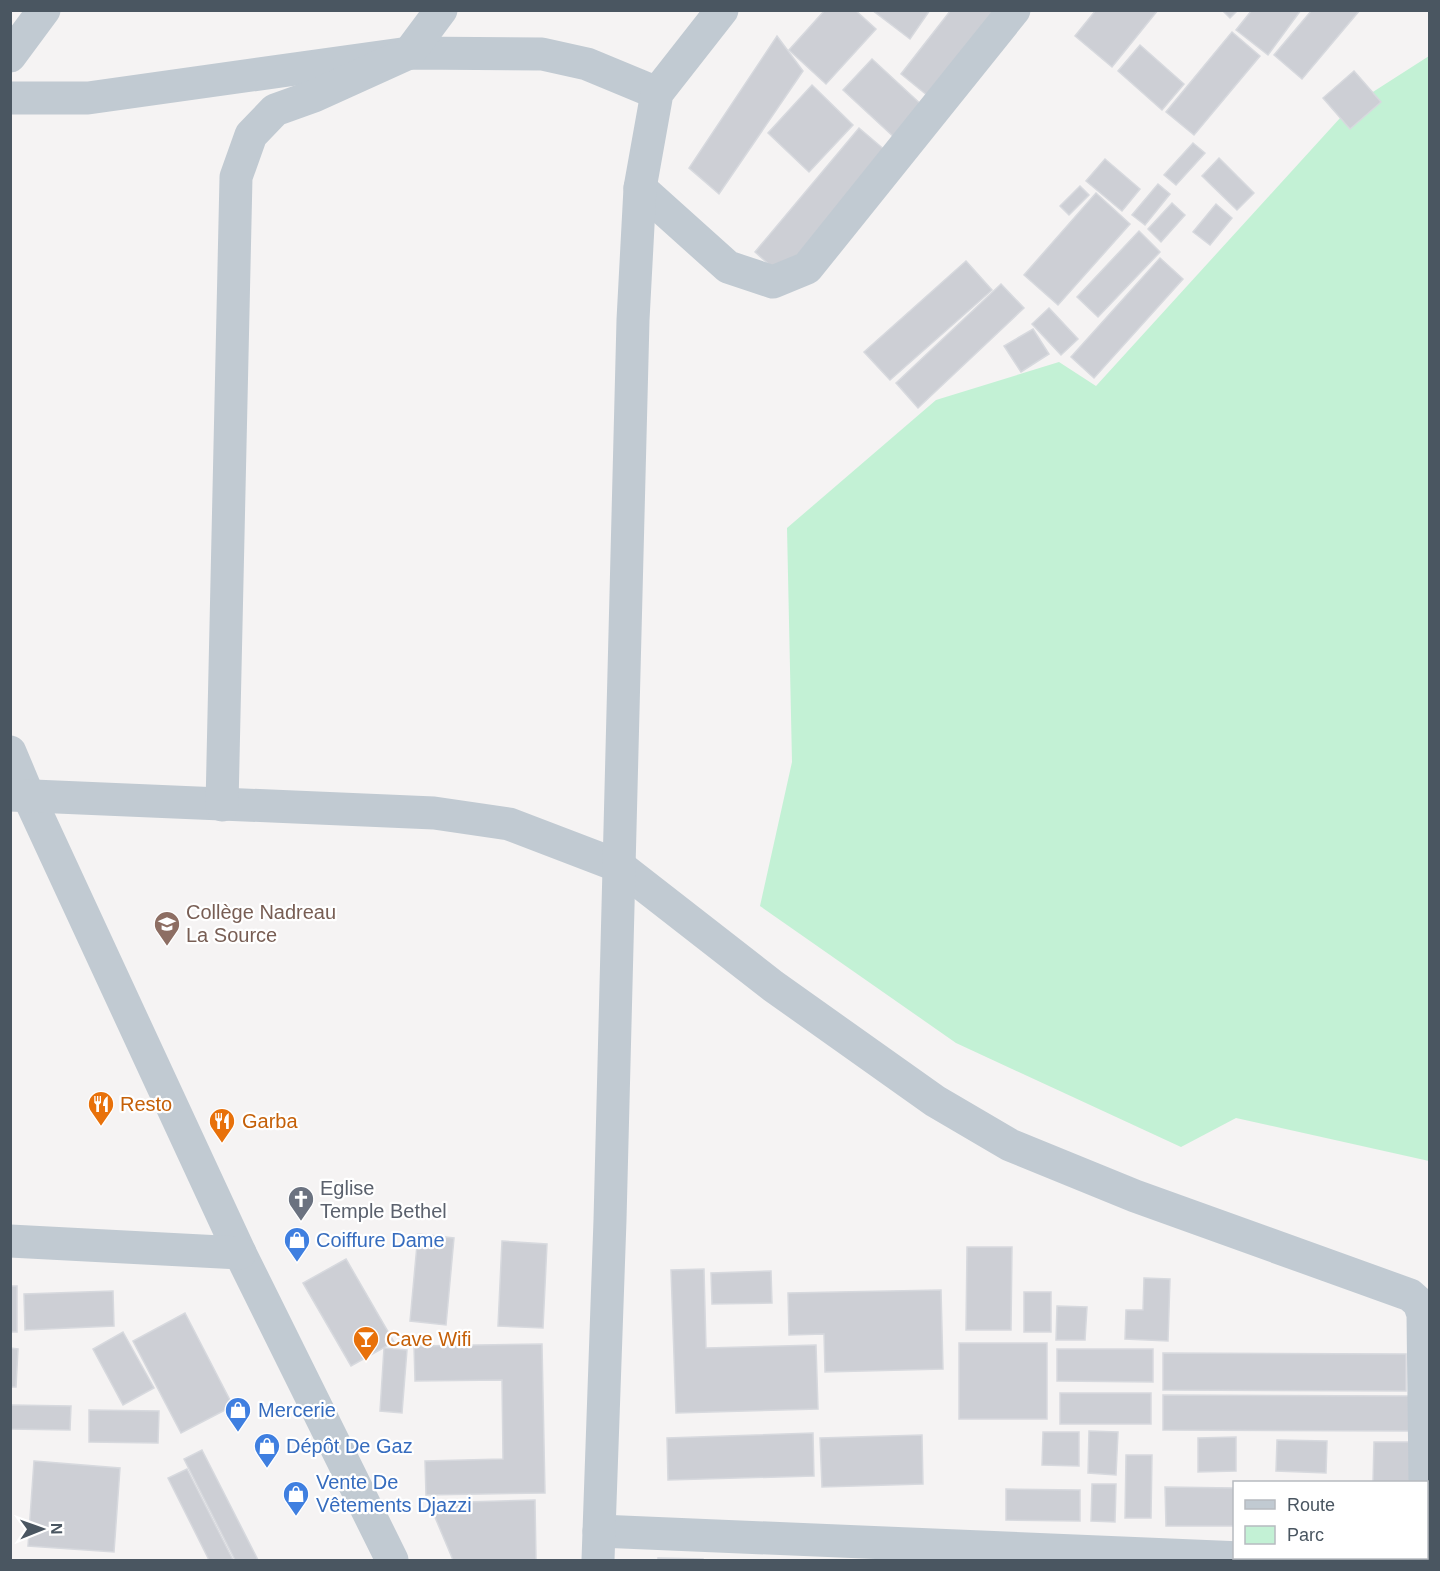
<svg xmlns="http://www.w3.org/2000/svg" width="1440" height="1571" viewBox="0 0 1440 1571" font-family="Helvetica,sans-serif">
<rect width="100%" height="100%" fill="#f5f3f3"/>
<path fill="#c3f1d5" d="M 1429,56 L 1429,1161 L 1236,1118 L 1181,1147 L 956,1043 L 760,906 L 792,762 L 787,528 L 936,400 L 1059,362 L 1096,386 L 1351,106 Z"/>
<g fill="#cdcfd5" stroke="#d7d9de" stroke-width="1.5">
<path d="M 825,10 L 855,10 L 876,29 L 826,84 L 789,50 Z"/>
<path d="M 872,10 L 930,10 L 910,39 Z"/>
<path d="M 951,10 L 1003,10 L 933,100 L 901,74 Z"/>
<path d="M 1096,10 L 1158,10 L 1112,67 L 1075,36 Z"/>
<path d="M 1222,10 L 1238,10 L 1230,18 Z"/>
<path d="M 1252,10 L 1301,10 L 1268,55 L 1236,30 Z"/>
<path d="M 1312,10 L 1360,10 L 1302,79 L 1274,55 Z"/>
<path d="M 1232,32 L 1260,56 L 1194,135 L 1166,112 Z"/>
<path d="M 777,36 L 803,71 L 719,194 L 689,168 Z"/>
<path d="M 1140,45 L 1184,84 L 1162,110 L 1118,71 Z"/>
<path d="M 872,59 L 925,108 L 896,139 L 843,90 Z"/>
<path d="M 1354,71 L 1381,102 L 1350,129 L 1323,98 Z"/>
<path d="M 812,85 L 853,125 L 809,172 L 768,133 Z"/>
<path d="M 859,128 L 886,151 L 781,275 L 755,252 Z"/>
<path d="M 1193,143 L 1205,153 L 1176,185 L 1164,175 Z"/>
<path d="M 1219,158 L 1254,193 L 1237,210 L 1202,176 Z"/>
<path d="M 1105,159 L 1140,189 L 1122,211 L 1086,181 Z"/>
<path d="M 1158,184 L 1170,194 L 1145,225 L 1132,215 Z"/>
<path d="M 1080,186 L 1089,195 L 1069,215 L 1060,206 Z"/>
<path d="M 1096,193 L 1130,224 L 1058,305 L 1024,275 Z"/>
<path d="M 1172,203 L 1185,215 L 1161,242 L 1148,229 Z"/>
<path d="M 1216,204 L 1232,218 L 1210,245 L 1193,232 Z"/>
<path d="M 1139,231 L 1160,252 L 1098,317 L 1077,297 Z"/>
<path d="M 1160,258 L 1183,279 L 1094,378 L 1071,357 Z"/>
<path d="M 966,261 L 992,290 L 890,380 L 864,352 Z"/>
<path d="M 1001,284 L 1024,308 L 918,408 L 896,383 Z"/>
<path d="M 1049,308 L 1078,339 L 1061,355 L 1032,324 Z"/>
<path d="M 1033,329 L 1049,354 L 1021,372 L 1004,346 Z"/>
<path d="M 418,1234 L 454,1238 L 446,1325 L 410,1321 Z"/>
<path d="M 502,1241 L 547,1244 L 543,1328 L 498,1326 Z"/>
<path d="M 967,1247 L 1012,1247 L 1011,1330 L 966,1330 Z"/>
<path d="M 346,1259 L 394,1342 L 351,1366 L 303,1283 Z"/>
<path d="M 704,1269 L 706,1348 L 816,1345 L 818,1409 L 676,1413 L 671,1270 Z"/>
<path d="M 771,1271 L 772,1303 L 712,1304 L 711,1273 Z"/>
<path d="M 1144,1278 L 1170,1279 L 1168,1341 L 1125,1339 L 1126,1310 L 1143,1310 Z"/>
<rect x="10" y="1286" width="7" height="46"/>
<path d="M 941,1290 L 943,1369 L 825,1372 L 824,1334 L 789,1335 L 788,1293 Z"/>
<path d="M 113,1291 L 114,1326 L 25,1330 L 24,1294 Z"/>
<rect x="1024" y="1292" width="27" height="40"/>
<path d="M 1057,1306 L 1087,1307 L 1085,1340 L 1056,1340 Z"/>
<path d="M 185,1313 L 233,1406 L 181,1433 L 133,1341 Z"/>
<path d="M 123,1332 L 154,1388 L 123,1405 L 93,1349 Z"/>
<rect x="959" y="1343" width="88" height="76"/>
<path d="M 542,1344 L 545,1493 L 426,1495 L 425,1461 L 503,1459 L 502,1380 L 415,1381 L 414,1346 Z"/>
<path d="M 10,1348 L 18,1349 L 16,1387 L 10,1387 Z"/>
<path d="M 384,1348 L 407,1350 L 402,1413 L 380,1411 Z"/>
<path d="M 1057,1349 L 1153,1349 L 1153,1382 L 1057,1381 Z"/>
<path d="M 1163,1353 L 1406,1354 L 1406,1391 L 1163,1390 Z"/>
<rect x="1060" y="1393" width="91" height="31"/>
<path d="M 1163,1395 L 1410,1396 L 1410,1431 L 1163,1430 Z"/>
<path d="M 10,1405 L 71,1406 L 70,1430 L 10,1429 Z"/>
<path d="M 89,1410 L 159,1411 L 158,1443 L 89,1442 Z"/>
<path d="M 1089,1431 L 1118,1432 L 1116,1475 L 1088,1473 Z"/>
<path d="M 1043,1432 L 1079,1432 L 1079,1466 L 1042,1465 Z"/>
<path d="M 813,1433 L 814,1476 L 668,1480 L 667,1438 Z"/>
<path d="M 922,1435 L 923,1484 L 822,1487 L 820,1438 Z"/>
<path d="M 1236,1437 L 1236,1471 L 1198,1472 L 1198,1438 Z"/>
<path d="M 1277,1440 L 1327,1441 L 1326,1473 L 1276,1471 Z"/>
<path d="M 1374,1442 L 1410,1442 L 1410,1482 L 1373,1482 Z"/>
<path d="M 202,1450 L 258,1560 L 235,1560 L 184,1459 Z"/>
<path d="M 1126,1455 L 1152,1455 L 1151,1518 L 1125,1518 Z"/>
<path d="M 34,1461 L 120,1468 L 114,1552 L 28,1546 Z"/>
<path d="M 187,1469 L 233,1560 L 209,1560 L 168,1478 Z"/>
<path d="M 1092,1484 L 1116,1484 L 1115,1522 L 1091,1521 Z"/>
<path d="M 1165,1487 L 1234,1488 L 1234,1526 L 1166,1526 Z"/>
<path d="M 1006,1489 L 1080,1490 L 1080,1521 L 1006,1520 Z"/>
<path d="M 535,1500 L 536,1560 L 453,1560 L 429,1503 Z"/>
<path d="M 658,1558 L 703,1559 L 703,1560 L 658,1560 Z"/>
</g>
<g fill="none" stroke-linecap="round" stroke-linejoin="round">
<g stroke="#c1cad2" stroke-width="33">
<path d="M 10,56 L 44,10"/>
<path d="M 10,98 L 88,98 L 409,53 L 542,54 L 587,64 L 657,93"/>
<path d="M 640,188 L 728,267 L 773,282 L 807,268 L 1014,10"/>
<path d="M 10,752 L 28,795 L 240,1253 L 392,1560"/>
<path d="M 10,795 L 434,813 L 509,824 L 619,866 L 773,986 L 935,1101 L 1010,1145 L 1135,1196 L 1410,1295 L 1419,1303 L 1423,1314 L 1425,1482"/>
<path d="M 222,805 L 236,177 L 251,135 L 275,110 L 314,96 L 409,53 L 441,10"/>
<path d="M 10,1241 L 240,1253"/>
<path d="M 599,1531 L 1292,1560"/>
<path d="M 1425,1558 L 1425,1560"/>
<path d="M 598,1560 L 610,1220 L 633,320 L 640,188 L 657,93 L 722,10"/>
</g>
</g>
<defs>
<g id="school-pin" transform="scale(1.35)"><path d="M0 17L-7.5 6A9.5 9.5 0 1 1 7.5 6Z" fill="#8d6e63" stroke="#fff"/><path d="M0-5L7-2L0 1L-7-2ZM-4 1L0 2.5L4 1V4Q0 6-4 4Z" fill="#fff"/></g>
<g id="restaurant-pin" transform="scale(1.35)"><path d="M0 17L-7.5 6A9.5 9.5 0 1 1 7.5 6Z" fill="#e8710a" stroke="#fff"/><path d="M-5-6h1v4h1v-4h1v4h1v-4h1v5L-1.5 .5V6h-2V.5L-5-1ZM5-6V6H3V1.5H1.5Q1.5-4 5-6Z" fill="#fff"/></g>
<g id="church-pin" transform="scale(1.35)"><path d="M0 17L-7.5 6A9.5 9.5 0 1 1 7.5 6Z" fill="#6b7280" stroke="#fff"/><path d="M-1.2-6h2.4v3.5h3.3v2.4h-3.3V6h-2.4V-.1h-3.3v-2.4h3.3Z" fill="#fff"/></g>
<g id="shop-pin" transform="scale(1.35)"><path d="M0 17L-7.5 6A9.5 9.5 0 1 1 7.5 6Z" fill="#3f7fe0" stroke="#fff"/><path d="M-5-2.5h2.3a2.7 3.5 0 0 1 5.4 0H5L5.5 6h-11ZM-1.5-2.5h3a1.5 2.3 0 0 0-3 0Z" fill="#fff"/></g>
<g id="bar-pin" transform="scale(1.35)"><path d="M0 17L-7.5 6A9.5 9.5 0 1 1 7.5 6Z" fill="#e8710a" stroke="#fff"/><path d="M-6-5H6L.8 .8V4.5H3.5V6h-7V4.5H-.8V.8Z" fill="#fff"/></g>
</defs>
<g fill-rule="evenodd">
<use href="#school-pin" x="167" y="924"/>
<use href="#restaurant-pin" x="101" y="1104"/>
<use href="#restaurant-pin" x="222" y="1121"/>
<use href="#church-pin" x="301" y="1199"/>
<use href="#shop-pin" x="297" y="1240"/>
<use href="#bar-pin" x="366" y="1339"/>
<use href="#shop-pin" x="238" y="1410"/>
<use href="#shop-pin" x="267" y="1446"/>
<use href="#shop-pin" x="296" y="1494"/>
</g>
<g text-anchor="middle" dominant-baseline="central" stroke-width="4.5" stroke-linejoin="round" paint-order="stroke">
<g font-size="20" fill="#785e54" stroke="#fff" text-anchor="start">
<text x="186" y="912">Collège Nadreau<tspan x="186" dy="23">La Source</tspan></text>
</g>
<g font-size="20" fill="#c56008" stroke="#fff" text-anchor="start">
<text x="120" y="1104">Resto</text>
<text x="242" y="1121">Garba</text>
<text x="386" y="1339">Cave Wifi</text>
</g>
<g font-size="20" fill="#5b616d" stroke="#fff" text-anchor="start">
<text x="320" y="1188">Eglise<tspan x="320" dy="23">Temple Bethel</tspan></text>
</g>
<g font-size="20" fill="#366cbe" stroke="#fff" text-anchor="start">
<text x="316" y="1240">Coiffure Dame</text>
<text x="258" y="1410">Mercerie</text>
<text x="286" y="1446">Dépôt De Gaz</text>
<text x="316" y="1482">Vente De<tspan x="316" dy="23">Vêtements Djazzi</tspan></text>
</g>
</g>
<rect width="1440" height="1571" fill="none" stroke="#4a5661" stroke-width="24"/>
<rect x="1233" y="1481" width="195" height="78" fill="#ffffff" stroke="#b7bbc0" stroke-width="1.5"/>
<rect x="1245" y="1500" width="30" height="9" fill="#c1cad2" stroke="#b7bbc0" stroke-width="1.5"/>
<text x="1287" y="1511" font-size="18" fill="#4a5661">Route</text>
<rect x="1245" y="1526" width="30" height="18" fill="#c3f1d5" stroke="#b7bbc0" stroke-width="1.5"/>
<text x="1287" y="1541" font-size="18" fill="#4a5661">Parc</text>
<g transform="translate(42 1529) rotate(89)" stroke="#ffffff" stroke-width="4.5" paint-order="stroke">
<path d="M0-4.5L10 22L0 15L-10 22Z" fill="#4a5661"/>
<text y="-9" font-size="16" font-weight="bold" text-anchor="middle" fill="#4a5661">N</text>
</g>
</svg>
